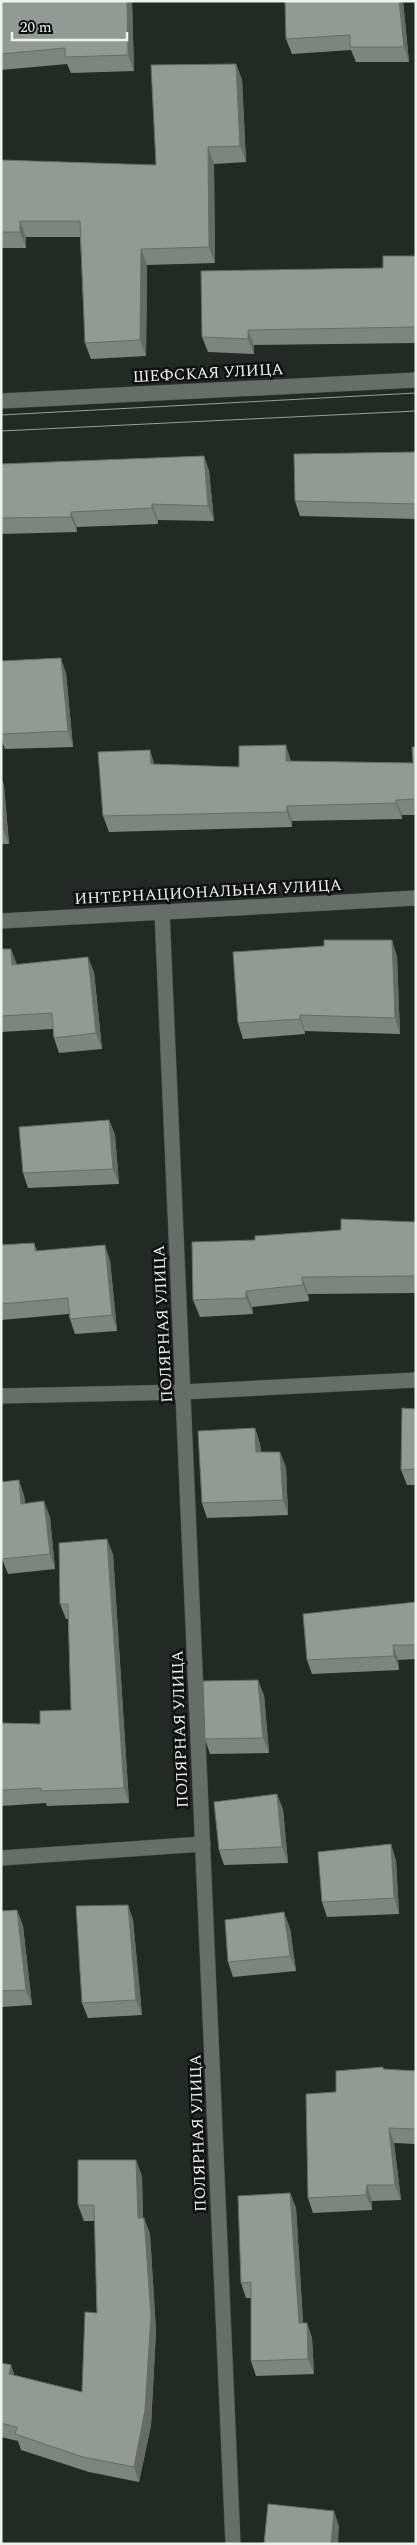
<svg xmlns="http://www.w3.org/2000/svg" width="417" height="2545" viewBox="0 0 417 2545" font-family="Spectral,serif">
<rect width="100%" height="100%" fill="#232925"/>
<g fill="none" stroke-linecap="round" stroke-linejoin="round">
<g stroke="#434744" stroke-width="16">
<g id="minor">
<path d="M 1,401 L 416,380"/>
<path d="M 162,912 L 233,2544"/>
<path d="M 1,921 L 416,898"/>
<path d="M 1,1396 L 183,1392 L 416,1380"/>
<path d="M 1,1858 L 203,1844"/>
</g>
</g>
<use href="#minor" stroke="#676d69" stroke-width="15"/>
<g stroke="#999e9a" stroke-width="1">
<path d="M 1,415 L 416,393"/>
<path d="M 1,431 L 416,411"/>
</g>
</g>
<g fill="#7e8480">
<path d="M 1,1 L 132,1 L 134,71 L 71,73 L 67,64 L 1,70 Z"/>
<path d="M 403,1 L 409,62 L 356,62 L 351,50 L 292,54 L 286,39 Z"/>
<path d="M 236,64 L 242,80 L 246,162 L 214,164 L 215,263 L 147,265 L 146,356 L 91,359 L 85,343 L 80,237 L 26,237 L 26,248 L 1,248 L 1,160 L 156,165 Z"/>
<path d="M 416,256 L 416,343 L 254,345 L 254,354 L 208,352 L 202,337 L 383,268 Z"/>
<path d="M 416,452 L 416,519 L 300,516 L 295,501 Z"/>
<path d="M 204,456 L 209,471 L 214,521 L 158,520 L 158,524 L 77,527 L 77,532 L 1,534 L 1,464 Z"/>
<path d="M 1,661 L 66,673 L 73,747 L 5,749 L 1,740 Z"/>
<path d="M 416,747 L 416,815 L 402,815 L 402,819 L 292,821 L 292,827 L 109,832 L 103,816 L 154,764 L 239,767 L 291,761 L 413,763 Z"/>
<path d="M 1,777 L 4,786 L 9,844 L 1,844 Z"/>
<path d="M 1,949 L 17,964 L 94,972 L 102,1049 L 59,1053 L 54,1038 L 53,1029 L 1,1032 Z"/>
<path d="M 397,956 L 400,1034 L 305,1031 L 305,1034 L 243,1039 L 238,1023 Z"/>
<path d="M 109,1120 L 115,1135 L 119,1184 L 28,1188 L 23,1173 Z"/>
<path d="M 416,1222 L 416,1293 L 308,1294 L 309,1301 L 252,1307 L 253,1314 L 200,1317 L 193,1300 L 255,1240 L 341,1230 Z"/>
<path d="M 34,1243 L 37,1251 L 110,1260 L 117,1331 L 75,1334 L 70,1319 L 69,1314 L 1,1320 L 1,1245 Z"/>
<path d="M 416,1409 L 416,1485 L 407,1485 L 401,1470 Z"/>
<path d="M 255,1428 L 260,1444 L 261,1452 L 286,1467 L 288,1515 L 207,1518 L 202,1503 Z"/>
<path d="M 1,1482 L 24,1495 L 25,1503 L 50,1517 L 55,1569 L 8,1574 L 2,1559 L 1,1559 Z"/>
<path d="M 113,1554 L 129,1803 L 47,1806 L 46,1803 L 1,1806 L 1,1723 L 40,1724 L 71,1710 L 68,1619 L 66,1619 L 60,1604 Z"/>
<path d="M 416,1602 L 416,1659 L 398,1660 L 399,1670 L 312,1674 L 307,1660 Z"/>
<path d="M 264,1695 L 269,1753 L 210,1754 L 205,1739 Z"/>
<path d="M 283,1809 L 288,1863 L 224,1865 L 219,1850 Z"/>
<path d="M 396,1860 L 399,1914 L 327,1917 L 322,1902 Z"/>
<path d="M 128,1905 L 133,1920 L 142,2015 L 88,2018 L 82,2003 Z"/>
<path d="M 17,1910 L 23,1926 L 32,2005 L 1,2007 L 1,1911 Z"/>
<path d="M 290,1928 L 296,1971 L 233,1977 L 228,1962 Z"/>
<path d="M 384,2069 L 416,2071 L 416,2144 L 394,2143 L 401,2200 L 372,2201 L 372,2210 L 313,2213 L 308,2198 L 336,2092 Z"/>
<path d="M 142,2176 L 143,2218 L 144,2218 L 150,2234 L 156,2331 L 151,2425 L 139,2482 L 89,2472 L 21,2450 L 18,2441 L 1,2437 L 1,2363 L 11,2365 L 14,2375 L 82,2392 L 97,2313 L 95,2221 L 84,2221 L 78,2205 Z"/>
<path d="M 290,2193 L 296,2208 L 303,2323 L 307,2323 L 312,2338 L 314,2374 L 256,2376 L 251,2361 L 251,2298 L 246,2298 L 241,2283 Z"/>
</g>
<g fill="#676b68">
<path d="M 127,1 L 132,1 L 134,71 L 128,55 Z"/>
<path d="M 399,1 L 403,1 L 409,62 L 404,47 Z"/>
<path d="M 236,64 L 242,80 L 246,162 L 240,146 Z"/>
<path d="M 208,147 L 214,164 L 215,263 L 209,247 Z"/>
<path d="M 20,221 L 26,237 L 26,248 L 20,232 Z"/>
<path d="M 141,249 L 147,265 L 146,356 L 140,340 Z"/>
<path d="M 248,330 L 254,345 L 254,354 L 248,339 Z"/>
<path d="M 204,456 L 209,471 L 214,521 L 208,506 Z"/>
<path d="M 152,504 L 158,520 L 158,524 L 152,508 Z"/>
<path d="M 71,512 L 77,527 L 77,532 L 71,517 Z"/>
<path d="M 61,658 L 66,673 L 73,747 L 68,731 Z"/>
<path d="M 286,745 L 291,761 L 286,761 Z"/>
<path d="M 150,750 L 155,766 L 151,764 Z"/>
<path d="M 1,777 L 4,786 L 9,844 L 3,829 L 1,803 Z"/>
<path d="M 396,800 L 402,815 L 402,819 L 396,803 Z"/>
<path d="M 287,806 L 292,821 L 292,827 L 287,812 Z"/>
<path d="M 392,940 L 397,956 L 400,1034 L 395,1018 Z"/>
<path d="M 11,949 L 17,964 L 12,965 Z"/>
<path d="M 88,957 L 94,972 L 102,1049 L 96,1033 Z"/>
<path d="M 300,1015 L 305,1031 L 305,1034 L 300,1019 Z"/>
<path d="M 109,1120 L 115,1135 L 119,1184 L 113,1169 Z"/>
<path d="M 105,1245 L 110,1260 L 117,1331 L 112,1315 Z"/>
<path d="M 302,1277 L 308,1294 L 309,1301 L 303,1285 Z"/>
<path d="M 246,1291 L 252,1307 L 253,1314 L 246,1298 Z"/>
<path d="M 255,1428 L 260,1444 L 261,1468 L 256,1452 Z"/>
<path d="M 280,1452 L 286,1467 L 288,1515 L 283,1500 Z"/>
<path d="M 19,1480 L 24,1495 L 27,1519 L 21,1504 Z"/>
<path d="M 44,1501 L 50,1517 L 55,1569 L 50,1554 Z"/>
<path d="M 107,1539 L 113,1554 L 129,1803 L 124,1788 Z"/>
<path d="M 393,1645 L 398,1660 L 399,1670 L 394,1656 Z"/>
<path d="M 258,1680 L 264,1695 L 269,1753 L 263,1738 Z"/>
<path d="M 277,1794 L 283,1809 L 288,1863 L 282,1847 Z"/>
<path d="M 391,1844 L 396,1860 L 399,1914 L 394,1898 Z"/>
<path d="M 128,1905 L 133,1920 L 142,2015 L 136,2000 Z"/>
<path d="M 17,1910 L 23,1926 L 32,2005 L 26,1990 Z"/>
<path d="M 284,1912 L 290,1928 L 296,1971 L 290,1956 Z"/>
<path d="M 389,2128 L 394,2143 L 401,2200 L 395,2185 Z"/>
<path d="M 136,2160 L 142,2176 L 143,2233 L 138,2218 Z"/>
<path d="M 367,2185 L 372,2201 L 372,2210 L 366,2195 Z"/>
<path d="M 290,2193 L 296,2208 L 304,2338 L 299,2323 Z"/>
<path d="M 144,2218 L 150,2234 L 156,2331 L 151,2425 L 139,2482 L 134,2467 Z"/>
<path d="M 307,2323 L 312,2338 L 314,2374 L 308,2359 Z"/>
<path d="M 11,2365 L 16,2380 L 9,2374 Z"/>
<path d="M 334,2511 L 339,2526 L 338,2544 L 331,2544 Z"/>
</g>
<g fill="#939995" stroke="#676b68">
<path d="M 1,1 L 127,1 L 128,55 L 65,57 L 65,48 L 1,54 Z"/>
<path d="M 285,1 L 399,1 L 404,47 L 350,47 L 350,35 L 286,39 Z"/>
<path d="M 236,64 L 240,146 L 208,147 L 209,247 L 141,249 L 140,340 L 85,343 L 80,221 L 20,221 L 20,232 L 1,232 L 1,160 L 156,165 L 151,65 Z"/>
<path d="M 383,256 L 416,256 L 416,327 L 248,330 L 248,339 L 202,337 L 201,271 L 383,268 Z"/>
<path d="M 416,452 L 416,504 L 295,501 L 294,454 Z"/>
<path d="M 204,456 L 208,506 L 152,504 L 152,508 L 71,512 L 71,517 L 1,518 L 1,464 Z"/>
<path d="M 61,658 L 68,731 L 1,734 L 1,661 Z"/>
<path d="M 286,745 L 286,761 L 413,763 L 412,747 L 416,747 L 416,799 L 396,800 L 396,803 L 287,806 L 287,812 L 103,816 L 98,752 L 150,750 L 151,764 L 239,767 L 239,746 Z"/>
<path d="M 1,803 L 3,829 L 1,829 Z"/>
<path d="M 324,940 L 392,940 L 395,1018 L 300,1015 L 300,1019 L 238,1023 L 233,952 L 324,946 Z"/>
<path d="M 1,949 L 11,949 L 12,965 L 88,957 L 96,1033 L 54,1038 L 52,1013 L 1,1016 Z"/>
<path d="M 109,1120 L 113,1169 L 23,1173 L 19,1127 Z"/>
<path d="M 341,1219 L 416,1222 L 416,1276 L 302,1277 L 303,1285 L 246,1291 L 246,1298 L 193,1300 L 192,1242 L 255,1240 L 255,1236 L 341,1230 Z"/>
<path d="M 34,1243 L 35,1251 L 105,1245 L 112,1315 L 70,1319 L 68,1298 L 1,1304 L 1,1245 Z"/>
<path d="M 402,1408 L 416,1409 L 416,1469 L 401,1470 Z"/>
<path d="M 255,1428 L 256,1452 L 280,1452 L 283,1500 L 202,1503 L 198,1431 Z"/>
<path d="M 19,1480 L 21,1504 L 44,1501 L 50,1554 L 2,1559 L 1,1552 L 1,1482 Z"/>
<path d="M 107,1539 L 124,1788 L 41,1791 L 41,1788 L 1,1790 L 1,1723 L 40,1724 L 40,1711 L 71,1710 L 68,1604 L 60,1604 L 59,1543 Z"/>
<path d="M 416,1602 L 416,1645 L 393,1645 L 394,1656 L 307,1660 L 303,1614 Z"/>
<path d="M 258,1680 L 263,1738 L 205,1739 L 203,1681 Z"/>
<path d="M 277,1794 L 282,1847 L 219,1850 L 214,1802 Z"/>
<path d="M 391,1844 L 394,1898 L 322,1902 L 318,1852 Z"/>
<path d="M 128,1905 L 136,2000 L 82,2003 L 76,1906 Z"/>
<path d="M 17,1910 L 26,1990 L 1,1991 L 1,1911 Z"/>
<path d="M 284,1912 L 290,1956 L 228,1962 L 225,1920 Z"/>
<path d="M 383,2067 L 383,2069 L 416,2071 L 416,2129 L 389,2128 L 395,2185 L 367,2185 L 366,2195 L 308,2198 L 306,2094 L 336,2092 L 336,2071 Z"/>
<path d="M 78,2160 L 136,2160 L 138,2218 L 144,2218 L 151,2316 L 145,2410 L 134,2467 L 83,2457 L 15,2434 L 17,2427 L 1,2423 L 1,2363 L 11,2365 L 9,2374 L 82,2392 L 85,2312 L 97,2313 L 94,2205 L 78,2205 Z"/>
<path d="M 290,2193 L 299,2323 L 307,2323 L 308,2359 L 251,2361 L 251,2282 L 241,2283 L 238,2196 Z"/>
<path d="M 268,2504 L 334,2511 L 331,2544 L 264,2544 Z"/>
</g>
<g text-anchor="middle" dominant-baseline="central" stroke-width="5" stroke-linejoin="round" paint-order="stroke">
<g font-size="16" fill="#eef2ef" stroke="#0e110f">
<text transform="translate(208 373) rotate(-3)">ШЕФСКАЯ УЛИЦА</text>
<text transform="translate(208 892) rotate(-3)">ИНТЕРНАЦИОНАЛЬНАЯ УЛИЦА</text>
<text transform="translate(163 1324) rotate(-93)">ПОЛЯРНАЯ УЛИЦА</text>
<text transform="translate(180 1729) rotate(-92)">ПОЛЯРНАЯ УЛИЦА</text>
<text transform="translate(198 2133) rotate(-92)">ПОЛЯРНАЯ УЛИЦА</text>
</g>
</g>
<rect width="417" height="2545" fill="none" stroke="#eef2ef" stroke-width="5"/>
<path d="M12 32v8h115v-8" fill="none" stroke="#eef2ef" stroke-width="2.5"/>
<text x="20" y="32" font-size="15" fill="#eef2ef" stroke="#0e110f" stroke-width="4" paint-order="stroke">20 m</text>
</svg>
